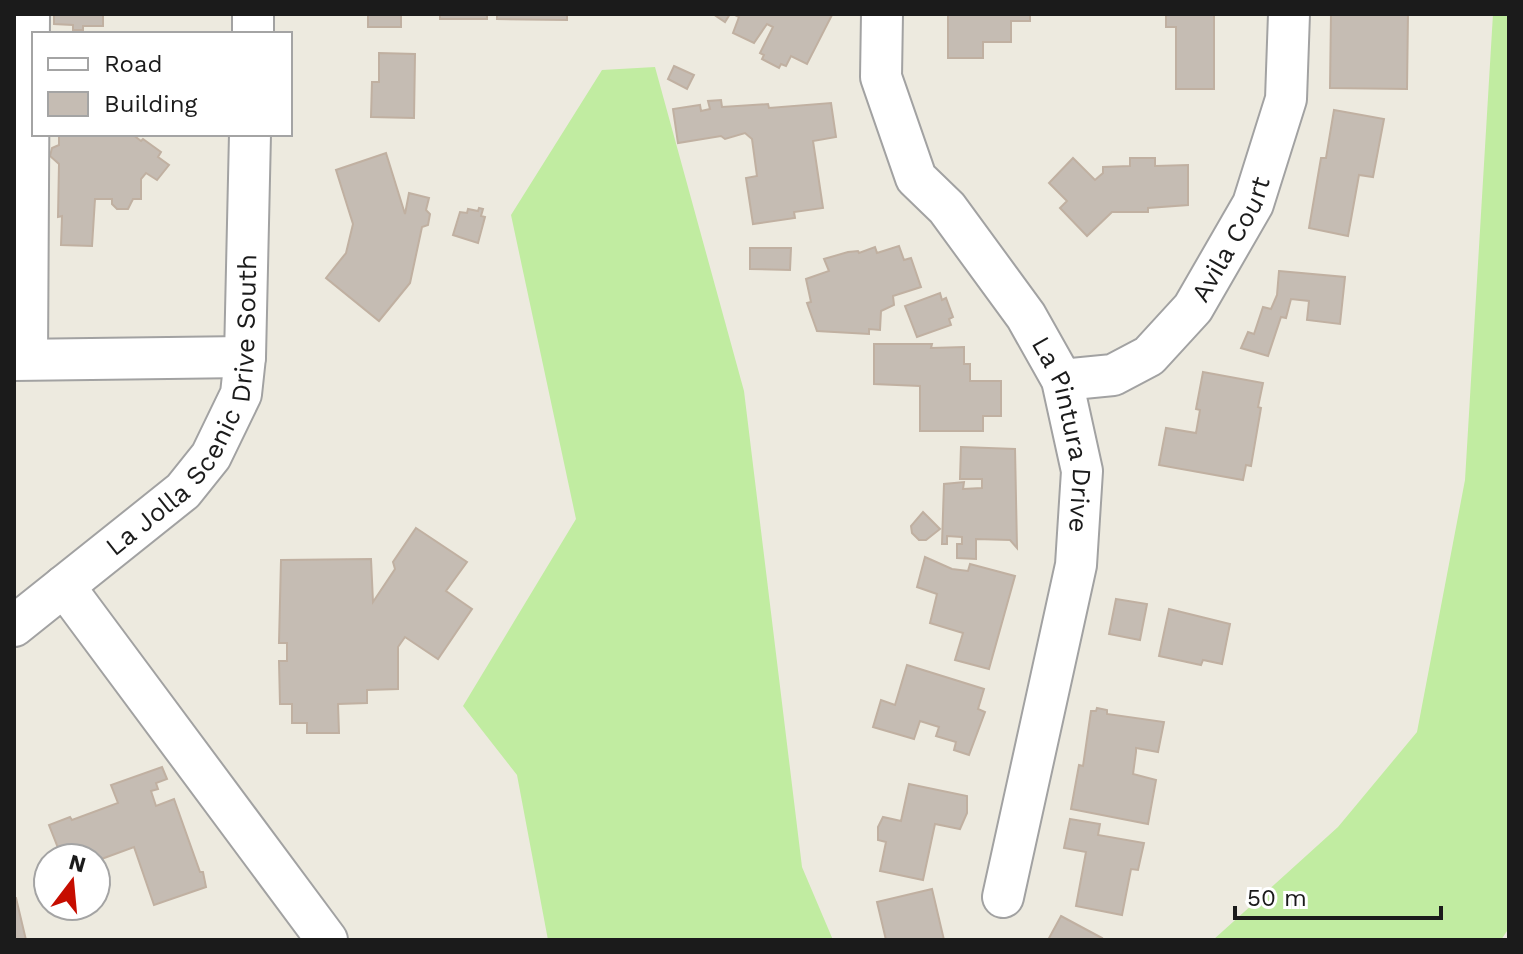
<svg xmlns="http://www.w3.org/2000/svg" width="1523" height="954" viewBox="0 0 1523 954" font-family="'Work Sans',sans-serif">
<rect width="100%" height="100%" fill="#edeadf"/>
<g fill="#c1eca1">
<path d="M 1493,14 L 1509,14 L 1509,928 L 1501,940 L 1213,940 L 1338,827 L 1417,732 L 1465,480 Z"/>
<path d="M 655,67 L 744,391 L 802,867 L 833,940 L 548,940 L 517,775 L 463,706 L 576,519 L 511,215 L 602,70 Z"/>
</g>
<g fill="#c5bcb3" stroke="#c0b0a1" stroke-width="2">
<path d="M 54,14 L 103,14 L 103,26 L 83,26 L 83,30 L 73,30 L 73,25 L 54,24 Z"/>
<rect x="368" y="14" width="33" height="13"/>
<rect x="440" y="14" width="47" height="5"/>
<path d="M 497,14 L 567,14 L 567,20 L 497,19 Z"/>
<path d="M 713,14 L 730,14 L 725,22 Z"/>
<path d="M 733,14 L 831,14 L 832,15 L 807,64 L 791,56 L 786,66 L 781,64 L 779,68 L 762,59 L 764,55 L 760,53 L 773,27 L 767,24 L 754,43 L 733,33 L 739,17 Z"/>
<path d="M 948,14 L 1030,14 L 1030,21 L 1011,21 L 1011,42 L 983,42 L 983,58 L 948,58 Z"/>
<path d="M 1166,14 L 1214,14 L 1214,89 L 1176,89 L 1176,27 L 1166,27 Z"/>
<path d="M 1331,14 L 1408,14 L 1407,89 L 1330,88 Z"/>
<path d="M 379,53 L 415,54 L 414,118 L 371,117 L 372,82 L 379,82 Z"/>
<path d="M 674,66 L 694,75 L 687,89 L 668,79 Z"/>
<path d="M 721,100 L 722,107 L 768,104 L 769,108 L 831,103 L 836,137 L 813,141 L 823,208 L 794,212 L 795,218 L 753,224 L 746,178 L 757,176 L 752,139 L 745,133 L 725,139 L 721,136 L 678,143 L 673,109 L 700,105 L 701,111 L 710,109 L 708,101 Z"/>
<path d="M 1334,110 L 1384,119 L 1373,177 L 1359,175 L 1348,236 L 1309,228 L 1321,158 L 1326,158 Z"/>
<path d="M 59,134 L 132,134 L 141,141 L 143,139 L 161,152 L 158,157 L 169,165 L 157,180 L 146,173 L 141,179 L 141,199 L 133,199 L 128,209 L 117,209 L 112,204 L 112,199 L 95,199 L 92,246 L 61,245 L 62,216 L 58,217 L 59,164 L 50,156 L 52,148 L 59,145 Z"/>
<path d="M 386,153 L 405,214 L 409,193 L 429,198 L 426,210 L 430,214 L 428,225 L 422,227 L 410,283 L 379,321 L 326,278 L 346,253 L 353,224 L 336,170 Z"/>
<path d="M 1073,158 L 1095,180 L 1103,173 L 1103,167 L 1130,166 L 1130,158 L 1155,158 L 1155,166 L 1188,165 L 1188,205 L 1148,208 L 1148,212 L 1112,212 L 1087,236 L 1060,208 L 1067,201 L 1049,183 Z"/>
<path d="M 479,208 L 483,209 L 481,216 L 485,217 L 478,243 L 453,235 L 460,212 L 467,213 L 468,209 L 478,211 Z"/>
<path d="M 899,246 L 904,260 L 911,258 L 921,287 L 893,296 L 894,305 L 881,311 L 880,330 L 869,329 L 869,334 L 817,331 L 807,303 L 811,302 L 806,279 L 829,271 L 824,259 L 848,252 L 858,251 L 859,253 L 875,247 L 877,253 Z"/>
<path d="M 750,248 L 791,248 L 790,270 L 750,269 Z"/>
<path d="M 1279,271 L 1345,277 L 1340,324 L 1307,320 L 1309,301 L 1291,299 L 1286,318 L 1281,317 L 1268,356 L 1241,348 L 1248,332 L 1254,334 L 1263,307 L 1271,309 L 1277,295 Z"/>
<path d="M 940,293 L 942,300 L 946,298 L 953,317 L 949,319 L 951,325 L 917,337 L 905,306 Z"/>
<path d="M 874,344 L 932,344 L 931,348 L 964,347 L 964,364 L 970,364 L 970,381 L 1001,381 L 1001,416 L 983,416 L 983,431 L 920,431 L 920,386 L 874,384 Z"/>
<path d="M 1203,372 L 1263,383 L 1258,407 L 1261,408 L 1251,466 L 1246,465 L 1243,480 L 1159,465 L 1166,428 L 1196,433 L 1200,410 L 1196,409 Z"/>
<path d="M 961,447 L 1015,449 L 1017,548 L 1010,540 L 976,539 L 976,559 L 957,558 L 957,544 L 962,544 L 962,537 L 947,536 L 947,544 L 942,544 L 944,484 L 964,482 L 963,489 L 982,488 L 982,479 L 960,479 Z"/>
<path d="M 923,512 L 940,529 L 926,540 L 919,540 L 912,533 L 911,526 Z"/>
<path d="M 416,528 L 467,562 L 446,591 L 472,609 L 438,659 L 405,637 L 398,647 L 398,689 L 367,690 L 367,703 L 338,704 L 339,733 L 307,733 L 307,723 L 292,723 L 292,704 L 280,704 L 279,661 L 287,661 L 287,643 L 279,643 L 281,560 L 371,559 L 373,602 L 395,569 L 393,562 Z"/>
<path d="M 925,557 L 952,569 L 968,571 L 970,564 L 1015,576 L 989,669 L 955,660 L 963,633 L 930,623 L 937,594 L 917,587 Z"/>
<path d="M 1116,599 L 1147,604 L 1140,640 L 1109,634 Z"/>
<path d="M 1169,609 L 1230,624 L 1222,664 L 1203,660 L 1201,665 L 1159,656 Z"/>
<path d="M 907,665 L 984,689 L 978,709 L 985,712 L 969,755 L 954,750 L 956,742 L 936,736 L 939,727 L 920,721 L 914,739 L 873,727 L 881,700 L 895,705 Z"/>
<path d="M 1097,708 L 1107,710 L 1107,714 L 1164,722 L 1158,752 L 1136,748 L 1136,752 L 1133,774 L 1156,780 L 1148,824 L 1071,809 L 1079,765 L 1083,766 L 1091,711 L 1096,711 Z"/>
<path d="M 162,767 L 167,779 L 156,783 L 158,789 L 151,791 L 156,806 L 174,799 L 200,872 L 203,872 L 206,887 L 154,905 L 134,847 L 96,861 L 96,858 L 82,856 L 62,858 L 49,825 L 70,817 L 72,820 L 118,803 L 111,785 Z"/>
<path d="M 909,784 L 967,796 L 967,813 L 960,829 L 935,824 L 923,880 L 880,871 L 886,842 L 878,840 L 878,827 L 883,817 L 901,821 Z"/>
<path d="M 1070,819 L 1100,824 L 1098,835 L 1144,843 L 1138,870 L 1131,869 L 1122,915 L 1076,906 L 1086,852 L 1064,848 Z"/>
<path d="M 932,889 L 944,940 L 886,940 L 877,902 Z"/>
<path d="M 14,898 L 16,898 L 26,940 L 14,940 Z"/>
<path d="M 1061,916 L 1102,938 L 1101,940 L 1048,940 Z"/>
</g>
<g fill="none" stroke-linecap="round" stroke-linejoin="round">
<g stroke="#a2a2a2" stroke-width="44">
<g id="minor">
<path id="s1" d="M 882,14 L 881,77 L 916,178 L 947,208 L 1026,316 L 1062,380 L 1082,471 L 1076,565 L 1003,897"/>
<path d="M 253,34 L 253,14"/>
<path d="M 27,359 L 29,14"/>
<path d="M 14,360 L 245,357"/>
<path id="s2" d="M 1062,380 L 1113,375 L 1149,356 L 1193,308 L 1253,204 L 1286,99 L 1289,14"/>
<path d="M 64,586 L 327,940"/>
<path id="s3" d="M 14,626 L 183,491 L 211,456 L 241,394 L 245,357 L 250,134"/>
</g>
</g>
<use href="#minor" stroke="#fff" stroke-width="40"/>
</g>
<g text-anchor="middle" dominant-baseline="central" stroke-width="6" stroke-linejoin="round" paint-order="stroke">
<g font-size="26" fill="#1b1b1b" stroke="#fff">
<text stroke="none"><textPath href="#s2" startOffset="236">Avila Court</textPath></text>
<text stroke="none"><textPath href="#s3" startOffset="296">La Jolla Scenic Drive South</textPath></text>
<text stroke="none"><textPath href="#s1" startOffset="474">La Pintura Drive</textPath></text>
</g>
</g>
<rect width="1523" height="954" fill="none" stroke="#1b1b1b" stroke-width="32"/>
<rect x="32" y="32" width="260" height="104" fill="#ffffff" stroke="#a4a4a4" stroke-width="2"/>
<rect x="48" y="58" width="40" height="12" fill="#ffffff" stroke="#a4a4a4" stroke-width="2"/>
<text x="104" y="72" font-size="24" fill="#1b1b1b">Road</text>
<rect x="48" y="92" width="40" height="24" fill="#c5bcb3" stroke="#a4a4a4" stroke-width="2"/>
<text x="104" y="112" font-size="24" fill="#1b1b1b">Building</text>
<g transform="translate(72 882) rotate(16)"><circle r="38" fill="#ffffff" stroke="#a4a4a4" stroke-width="2"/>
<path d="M0-6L14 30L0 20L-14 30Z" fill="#c60d00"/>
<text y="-12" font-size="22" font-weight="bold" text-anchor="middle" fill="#1b1b1b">N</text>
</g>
<path d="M1235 906v12h206v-12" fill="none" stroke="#1b1b1b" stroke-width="4"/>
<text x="1247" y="906" font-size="24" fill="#1b1b1b" stroke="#ffffff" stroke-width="6" paint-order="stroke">50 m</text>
</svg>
